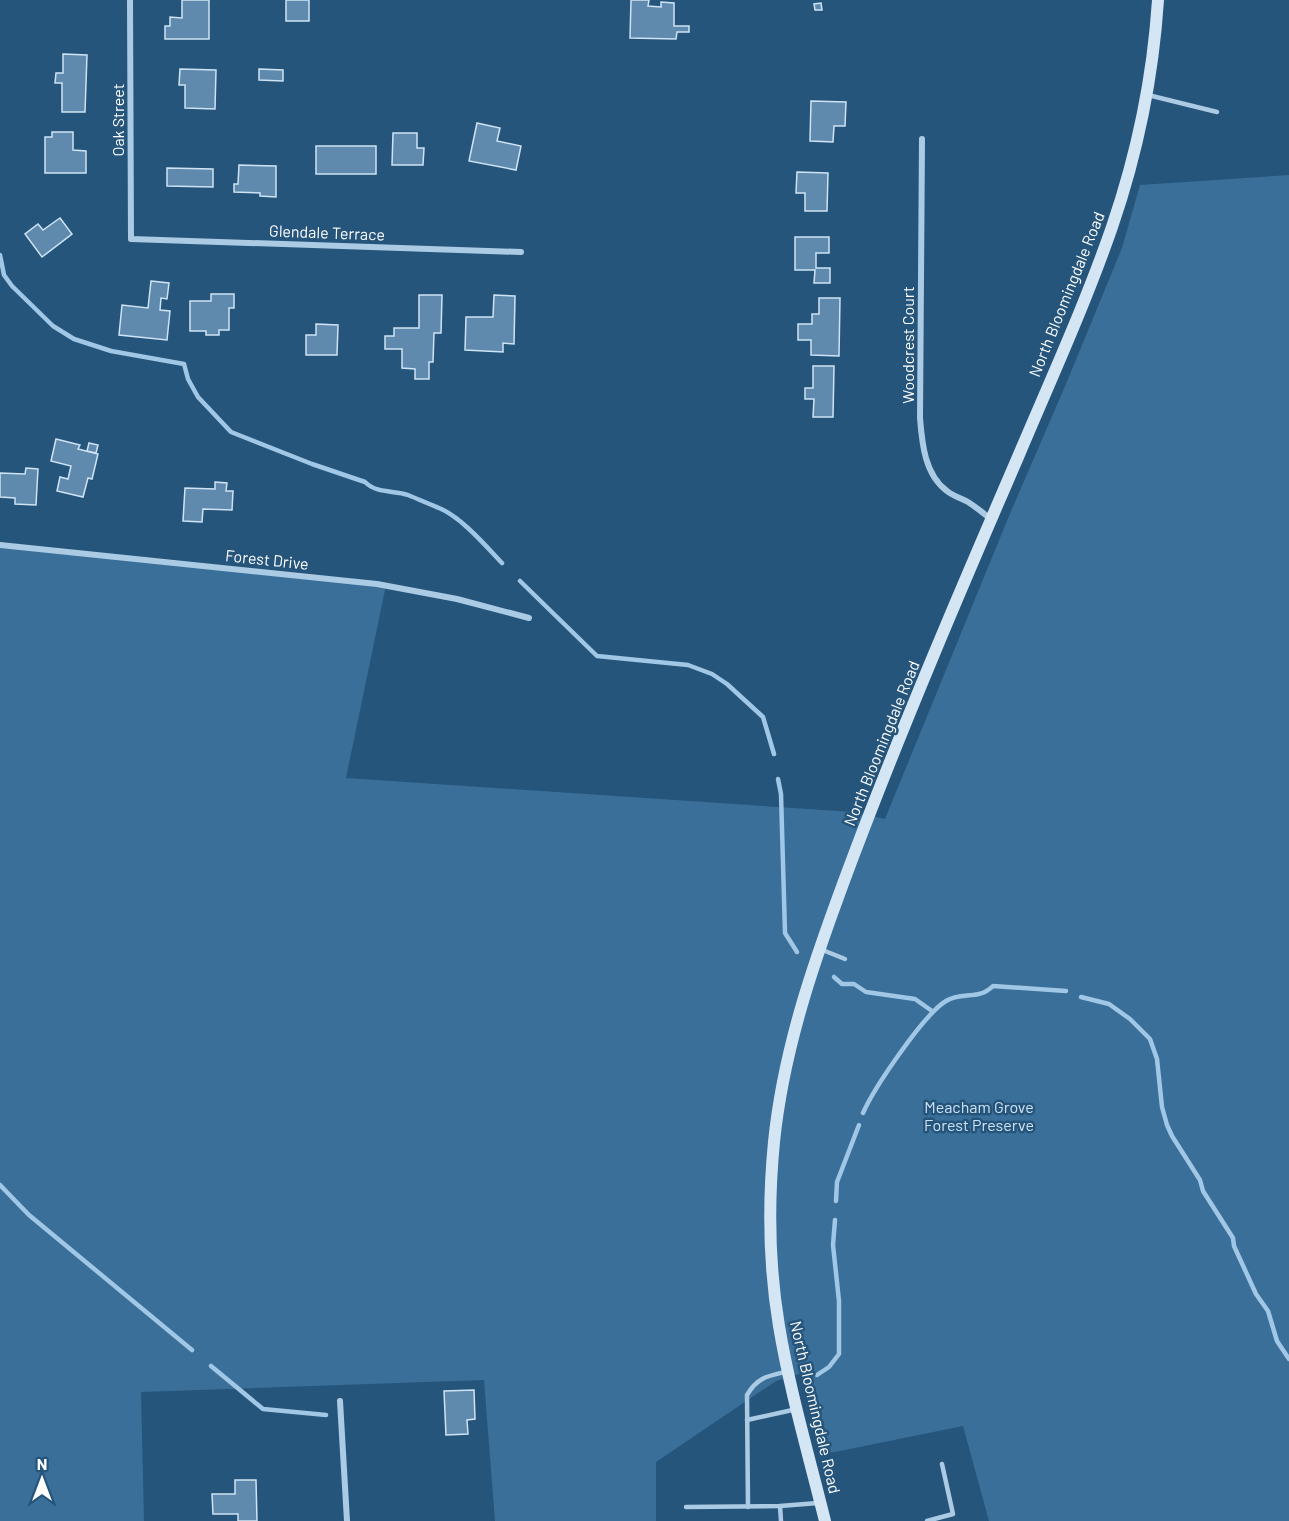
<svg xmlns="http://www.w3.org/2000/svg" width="1289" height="1521" viewBox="0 0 1289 1521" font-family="Barlow,sans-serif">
<rect width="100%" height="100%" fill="#26557c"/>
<path fill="#3a6f99" d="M 1289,175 L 1289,1521 L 989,1521 L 963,1426 L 825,1454 L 805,1372 L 776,1381 L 656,1462 L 656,1521 L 495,1521 L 484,1380 L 141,1392 L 144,1521 L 0,1521 L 0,545 L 386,585 L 346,778 L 853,812 L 885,819 L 1009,516 L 1066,384 L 1122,248 L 1140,185 Z"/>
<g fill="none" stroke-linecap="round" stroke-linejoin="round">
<g stroke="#a0c7e5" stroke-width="4.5">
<path d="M 0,255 L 4,275 L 12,286 L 53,326 L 74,339 L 111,351 L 184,364 L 188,379 L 198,397 L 231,432 L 312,464 L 365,482 C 377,494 394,490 408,495 C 418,499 429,504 439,508 C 461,517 485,545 502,563"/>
<path d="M 520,581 L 597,656 L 688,665 L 712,674 L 727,684 L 763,717 L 774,754"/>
<path d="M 778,779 L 781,794 L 785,933 L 797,952"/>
<path d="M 834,977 L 842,984 L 854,984 L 866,992 L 915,999 L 932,1011"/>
<path d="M 1081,997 L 1109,1004 L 1130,1019 L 1150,1039 L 1157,1059 L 1162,1107 L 1167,1125 L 1172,1136 L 1200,1180 L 1203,1191 L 1233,1238 L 1234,1246 L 1256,1294 L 1268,1311 L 1277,1341 L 1289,1359"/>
<path d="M 863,1113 C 874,1088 924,1014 946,1001 C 962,991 978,1001 993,986 L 1066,991"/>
<path d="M 0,1185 L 29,1215 L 192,1350"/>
<path d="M 836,1201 L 837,1182 L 859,1125"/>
<path d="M 211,1366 L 263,1409 L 326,1415"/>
<path d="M 817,1375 L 829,1367 L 839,1354 L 839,1301 L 833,1245 L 835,1220"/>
</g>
</g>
<g fill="#5f8aad" stroke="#cee3f4" stroke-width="1.5">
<path d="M 182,0 L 209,0 L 209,39 L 165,39 L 165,26 L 170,26 L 170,17 L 182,18 Z"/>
<rect x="286" y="0" width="23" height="21"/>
<path d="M 631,0 L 649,0 L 648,6 L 661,7 L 661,2 L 674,3 L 674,26 L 689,26 L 689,32 L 677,32 L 676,39 L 630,38 Z"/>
<path d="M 821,3 L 822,10 L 815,10 L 814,4 Z"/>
<path d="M 63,54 L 87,55 L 85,112 L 62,112 L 62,83 L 55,83 L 56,73 L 63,73 Z"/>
<path d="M 180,69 L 216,70 L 215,109 L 185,108 L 185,85 L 179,85 Z"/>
<path d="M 259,69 L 283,70 L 283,81 L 259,80 Z"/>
<path d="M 811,101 L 846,102 L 845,126 L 834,126 L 833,142 L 810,141 Z"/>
<path d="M 477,123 L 500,128 L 497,141 L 521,146 L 516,170 L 469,161 Z"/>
<path d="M 52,132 L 73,132 L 73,150 L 86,151 L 86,173 L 45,173 L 45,137 L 52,137 Z"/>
<path d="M 393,133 L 417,133 L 417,148 L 424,148 L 423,165 L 392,165 Z"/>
<rect x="316" y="146" width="60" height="28"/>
<path d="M 239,165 L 276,166 L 276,197 L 260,196 L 260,193 L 234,192 L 234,184 L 238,184 Z"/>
<path d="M 167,168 L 213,169 L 213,187 L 167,186 Z"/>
<path d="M 797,172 L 828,173 L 827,211 L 805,211 L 805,193 L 796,193 Z"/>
<path d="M 60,218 L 72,234 L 42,257 L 25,234 L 38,224 L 43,230 Z"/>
<path d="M 795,237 L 829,237 L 829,253 L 816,253 L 816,268 L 830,268 L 830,283 L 814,283 L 815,270 L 795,270 Z"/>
<path d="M 151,281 L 169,283 L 167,299 L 161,298 L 160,310 L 170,311 L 167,340 L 119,335 L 122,305 L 148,308 Z"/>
<path d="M 211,294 L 234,294 L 234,308 L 229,308 L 229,330 L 219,330 L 219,335 L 206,335 L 206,331 L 190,331 L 190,301 L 211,301 Z"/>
<path d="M 419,295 L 442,295 L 441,333 L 434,333 L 433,362 L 429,362 L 429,379 L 415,379 L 415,369 L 402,368 L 402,349 L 385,349 L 385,336 L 394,336 L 394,328 L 419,328 Z"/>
<path d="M 494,295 L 515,296 L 514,344 L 503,343 L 503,352 L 465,350 L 466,317 L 493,317 Z"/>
<path d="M 819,298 L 840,298 L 839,356 L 811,355 L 811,340 L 798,340 L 798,324 L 812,324 L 812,314 L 819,314 Z"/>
<path d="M 316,324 L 338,325 L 337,355 L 306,355 L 306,335 L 316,335 Z"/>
<path d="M 813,366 L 834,366 L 833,417 L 813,417 L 814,399 L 805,399 L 805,388 L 813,388 Z"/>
<path d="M 56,439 L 80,445 L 78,449 L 98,454 L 92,479 L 88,478 L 83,497 L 57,491 L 60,477 L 68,479 L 71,466 L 51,461 Z"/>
<path d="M 89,443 L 98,445 L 96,453 L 87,451 Z"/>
<path d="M 26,468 L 38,469 L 36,505 L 15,504 L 15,498 L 0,497 L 0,473 L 25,474 Z"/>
<path d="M 215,482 L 227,483 L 226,491 L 233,491 L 232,510 L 203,509 L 202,522 L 183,521 L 185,488 L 215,489 Z"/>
<path d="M 474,1390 L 475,1419 L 467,1420 L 468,1434 L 446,1435 L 444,1391 Z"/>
<path d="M 235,1480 L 256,1480 L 257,1521 L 238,1521 L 238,1514 L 213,1514 L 212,1494 L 235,1494 Z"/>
</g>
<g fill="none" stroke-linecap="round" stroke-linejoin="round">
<g stroke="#abcbe4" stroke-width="4.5">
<path d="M 1148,95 L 1217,112"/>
<path d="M 820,949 L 845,959"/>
<path d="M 747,1420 L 797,1409"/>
<path d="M 780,1506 L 781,1521"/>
<path d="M 686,1507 L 780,1506 L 818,1503"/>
<path d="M 748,1507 L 747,1395 C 757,1378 767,1376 785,1372"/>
<path d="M 927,1521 L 953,1514 L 942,1464"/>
</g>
<g stroke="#abcbe4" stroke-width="6">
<path d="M 130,0 L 131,239 L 521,252"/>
<path d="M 922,139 L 920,418 C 922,444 925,475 947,491 C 953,496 961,498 968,502 C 976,507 983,513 991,519"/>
<path d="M 0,545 L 377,584 L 457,599 L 529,618"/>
<path d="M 340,1401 L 347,1521"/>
</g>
<path stroke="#d4e5f4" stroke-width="12" d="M 825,1521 C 809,1456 790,1392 779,1326 C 769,1266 768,1203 774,1142 C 784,1043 818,950 853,857 C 904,722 961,589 1018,457 C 1050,381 1085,305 1112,227 C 1137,154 1153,77 1158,0"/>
</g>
<g text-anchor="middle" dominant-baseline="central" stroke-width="5" stroke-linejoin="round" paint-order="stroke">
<g font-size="16" fill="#fff" stroke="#26557c">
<text transform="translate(117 120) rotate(-90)">Oak Street</text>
<text transform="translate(327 232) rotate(2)">Glendale Terrace</text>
<text transform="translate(1066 294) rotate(-68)">North Bloomingdale Road</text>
<text transform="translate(907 345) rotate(-90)">Woodcrest Court</text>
<text transform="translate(267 559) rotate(6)">Forest Drive</text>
<text transform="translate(881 743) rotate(-68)">North Bloomingdale Road</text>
<text transform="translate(816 1407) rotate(77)">North Bloomingdale Road</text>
</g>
<g font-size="16" fill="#cee3f4" stroke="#26557c">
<text x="979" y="1106">Meacham Grove<tspan x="979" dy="18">Forest Preserve</tspan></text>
</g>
</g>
<g transform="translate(42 1479)" stroke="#26557c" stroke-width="4.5" paint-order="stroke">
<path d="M0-4.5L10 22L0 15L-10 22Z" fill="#ffffff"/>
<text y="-9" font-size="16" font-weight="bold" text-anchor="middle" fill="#ffffff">N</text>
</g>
</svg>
